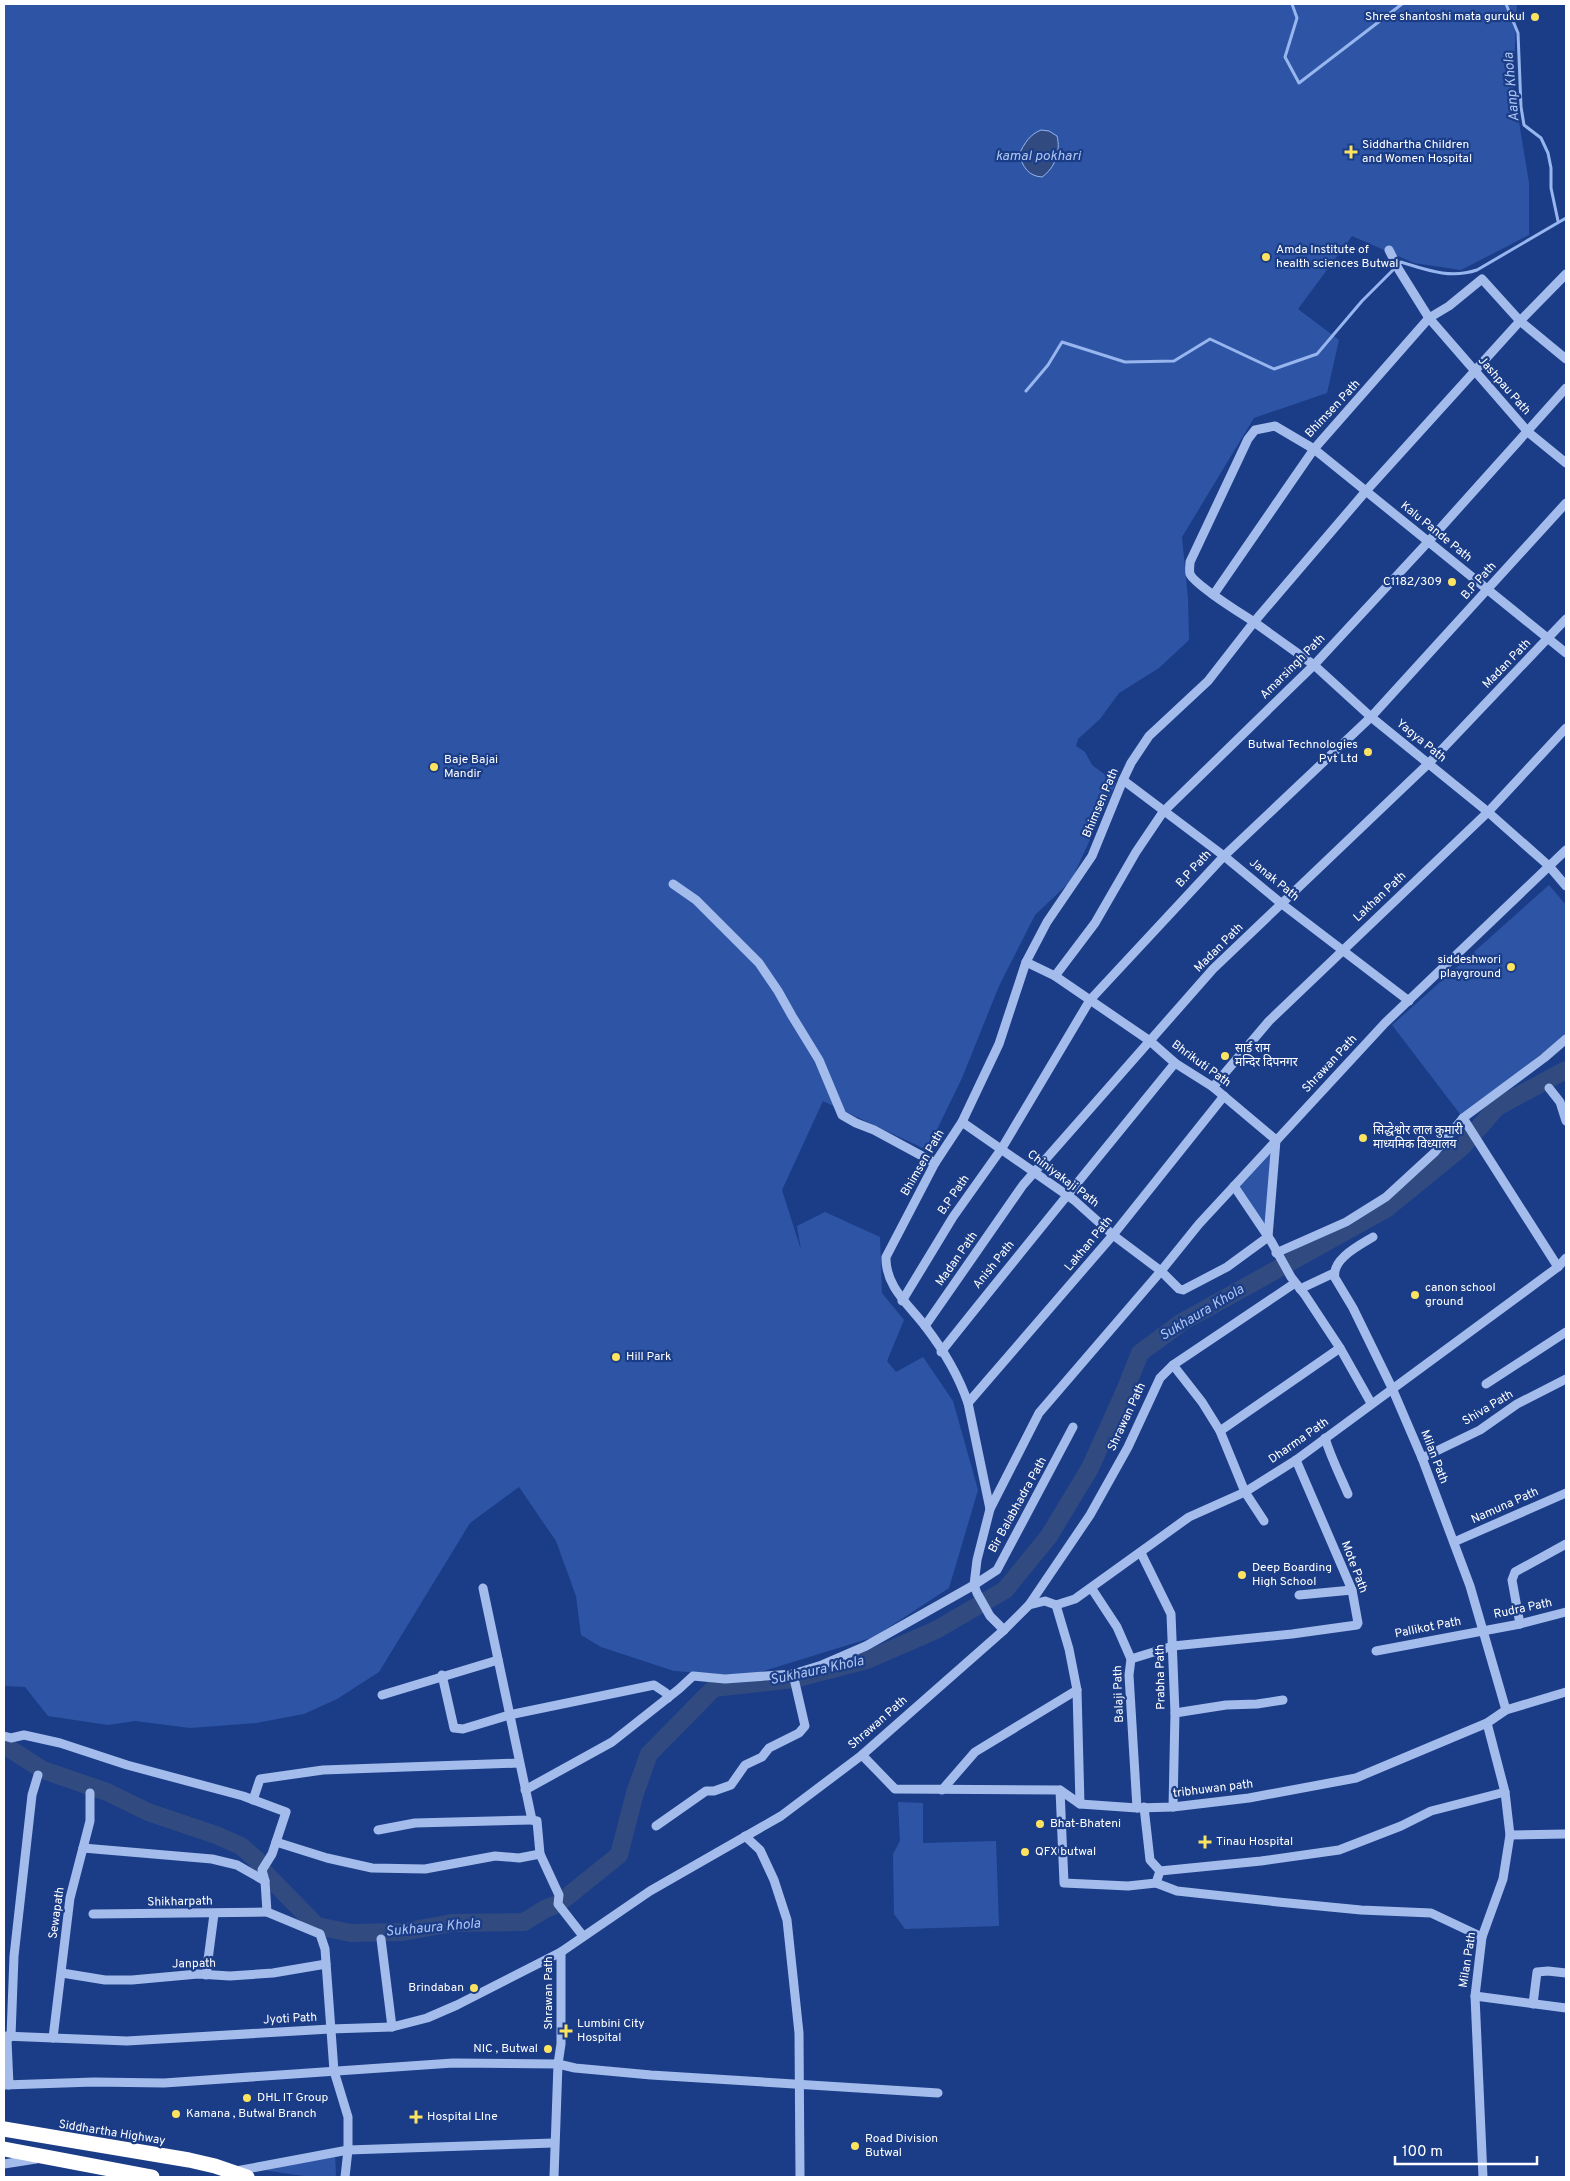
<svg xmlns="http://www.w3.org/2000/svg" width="1570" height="2181" viewBox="0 0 1570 2181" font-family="Overpass,'Noto Sans Devanagari',sans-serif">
<rect width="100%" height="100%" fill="#1b3d87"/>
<g fill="#2e55a5">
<path d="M 4,4 L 1517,4 L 1513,85 L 1529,183 L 1529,235 L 1461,270 L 1414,263 L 1352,236 L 1298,309 L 1339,340 L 1327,393 L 1254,418 L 1182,537 L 1188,599 L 1189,640 L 1159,668 L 1119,693 L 1100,719 L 1078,739 L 1076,746 L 1085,752 L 1092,765 L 1116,783 L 1071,881 L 1035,915 L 999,986 L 962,1078 L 927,1150 L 823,1101 L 782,1190 L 801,1250 L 797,1226 L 825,1212 L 880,1237 L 882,1293 L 904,1320 L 887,1361 L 896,1372 L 923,1357 L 953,1401 L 978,1490 L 949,1588 L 874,1637 L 747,1676 L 674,1671 L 601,1647 L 581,1635 L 576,1596 L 556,1541 L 519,1487 L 470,1523 L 379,1672 L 337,1699 L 304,1714 L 256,1723 L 190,1728 L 135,1721 L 108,1725 L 48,1716 L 25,1687 L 4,1686 Z"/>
<path d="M 1549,885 L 1566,905 L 1566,1034 L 1463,1118 L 1392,1025 Z"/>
<path d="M 1276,1140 L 1271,1241 L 1234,1186 Z"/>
<path d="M 898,1802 L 923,1803 L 923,1843 L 996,1841 L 999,1926 L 905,1929 L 894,1914 L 893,1854 L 900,1841 Z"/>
<path d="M 335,2153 L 336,2177 L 311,2177 L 256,2169 Z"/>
</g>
<path fill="#314b81" stroke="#97b5ee" d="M 1041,130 L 1049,131 L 1057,136 C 1061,151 1055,168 1042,177 C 1028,176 1023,167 1019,154 C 1025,143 1029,135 1041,130 Z"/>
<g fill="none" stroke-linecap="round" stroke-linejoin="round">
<g stroke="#97b5ee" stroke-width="3">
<path d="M 1292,4 L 1297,18 L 1285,57 L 1299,83 L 1402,4"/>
<path d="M 1506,4 L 1518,33 L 1521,107 L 1524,125 L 1541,138 L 1548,153 L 1551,168 L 1551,188 L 1558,221"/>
<path d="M 1026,391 L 1048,365 L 1062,342 L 1125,362 L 1174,361 L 1210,339 L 1274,369 L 1317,354 L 1362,301 L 1401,262 C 1427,270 1450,279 1477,270 L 1566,218"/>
</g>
<path stroke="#314b81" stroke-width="18" d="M 4,1745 L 43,1770 L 107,1792 L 148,1812 L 216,1835 L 241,1846 L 257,1860 L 262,1870 L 317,1926 L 351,1933 L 403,1932 L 452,1923 L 524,1922 L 545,1909 L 558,1904 L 619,1855 L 635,1793 L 649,1754 L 714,1688 L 794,1679 L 867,1660 L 936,1630 L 1005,1590 L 1049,1536 L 1090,1468 L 1124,1393 L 1140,1353 L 1182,1322 L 1386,1209 L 1462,1147 L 1497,1107 L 1566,1070"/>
<g stroke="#a4bcec" stroke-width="9">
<path d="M 1389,250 L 1399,270 L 1429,318 L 1528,432 L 1566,463"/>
<path d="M 1566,274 L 1520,321 L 1366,491 L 1254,622 L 1314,665 L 1371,717 L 1488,812 L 1549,866 L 1566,886"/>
<path d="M 1214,594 L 1314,449 L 1566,653"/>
<path d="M 1123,780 L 1224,856 L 1282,904 L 1409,1001"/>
<path d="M 673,884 L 696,900 L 759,963 L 778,991 L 792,1016 L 819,1060 L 842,1115 L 856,1123 L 874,1130 L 935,1163"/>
<path d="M 1055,976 L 1095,923 L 1136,852 L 1163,812 L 1314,665 L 1428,542 L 1566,388"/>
<path d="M 1213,1087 L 1269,1021 L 1488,812 L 1566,728"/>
<path d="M 1549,1088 L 1560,1102 L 1566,1121"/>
<path d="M 1463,1118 L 1558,1267"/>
<path d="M 962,1122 L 1074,1200 L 1113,1235 L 1161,1271 L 1179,1289 L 1183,1290 L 1227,1267 L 1268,1237 L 1276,1140 L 1213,1087 L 1175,1063 L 1150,1041 L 1055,976 L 1026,962"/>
<path d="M 1234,1186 L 1271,1241 L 1291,1277 L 1305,1295 L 1340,1348 L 1371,1403"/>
<path d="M 1373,1237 C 1360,1245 1331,1259 1335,1278 L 1353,1308 L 1392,1388 L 1422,1458 L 1470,1586 L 1506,1710"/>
<path d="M 1276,1253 L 1346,1222 L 1386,1197 L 1435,1152 L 1463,1118 L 1544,1058 L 1566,1039"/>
<path d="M 1300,1289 L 1334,1273"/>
<path d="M 902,1301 L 953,1217 L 1002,1148 L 1090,1000 L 1224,856 L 1371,717 L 1566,503"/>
<path d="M 925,1326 L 1023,1185 L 1213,969 L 1429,763 L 1566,619"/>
<path d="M 941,1352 C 1018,1255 1097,1159 1175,1063"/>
<path d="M 1173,1365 L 1202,1402 L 1220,1431 L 1245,1492 L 1264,1521"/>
<path d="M 1486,1384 L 1566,1332"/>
<path d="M 968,1403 L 1113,1235 L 1224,1096"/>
<path d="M 1220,1431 L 1340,1348"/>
<path d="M 1325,1438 C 1331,1458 1340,1475 1348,1494"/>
<path d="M 1422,1458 L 1480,1430 L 1517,1404 L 1566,1379"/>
<path d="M 990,1509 L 968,1403 C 959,1377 942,1348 925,1326 C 909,1305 885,1286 886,1257 L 935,1163 L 962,1122 L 999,1044 L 1026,962 L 1047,922 L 1092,856 L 1123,780 L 1131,763 L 1149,736 L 1208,681 L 1254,622 C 1242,614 1195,585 1190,574 C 1189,570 1190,566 1190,562 L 1248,439 L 1255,430 L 1275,426 L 1314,449 L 1429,318 L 1449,306 L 1482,279 L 1520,321 L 1566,359"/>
<path d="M 1454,1542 L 1566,1493"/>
<path d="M 1141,1553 L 1171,1614 L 1175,1713 L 1173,1807"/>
<path d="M 483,1588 L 532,1820 L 537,1821 L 540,1854 L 559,1895 L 558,1904 L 583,1936"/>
<path d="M 1092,1589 L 1117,1627 L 1131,1659 L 1129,1675 L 1137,1808"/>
<path d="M 1299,1595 L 1352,1590"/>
<path d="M 1029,1605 L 1045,1601 L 1056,1605 L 1075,1599 L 1189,1517 L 1245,1492 L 1296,1460 L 1558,1267 L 1566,1258"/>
<path d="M 1056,1605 L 1069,1649 L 1077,1690 L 1080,1804"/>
<path d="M 1520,1624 L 1512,1580 L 1515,1572 L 1566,1544"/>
<path d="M 1004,1630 L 990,1616 L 977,1593 L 974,1585 L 977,1560 L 990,1509 L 1039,1413 L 1161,1271 L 1199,1224 L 1385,1023 L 1566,850"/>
<path d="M 1376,1651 L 1520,1624 L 1566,1612"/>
<path d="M 1131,1659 L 1173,1646 L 1292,1634 L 1357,1625 L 1358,1623 L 1352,1590 L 1296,1460"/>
<path d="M 442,1675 L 454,1728 L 463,1729 L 509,1715 L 654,1685 L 666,1693 L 668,1698"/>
<path d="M 382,1695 L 498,1660"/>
<path d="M 1175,1713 L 1226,1705 L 1257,1704 L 1283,1700"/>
<path d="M 4,1736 L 11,1738 L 24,1735 L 60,1743 L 127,1765 L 243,1796 L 286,1812 L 272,1854 L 262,1870 L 265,1881 L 267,1912 L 320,1934 L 325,1949 L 334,2071 L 348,2117 L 348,2150 L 345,2177"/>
<path d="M 862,1755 L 895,1789 L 1060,1790 L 1080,1804 L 1137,1808 L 1173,1807 L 1249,1798 L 1356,1778 L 1487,1723 L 1506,1710 L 1566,1692"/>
<path d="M 525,1790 L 612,1742 L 679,1689 L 693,1676 L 725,1679 L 793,1674 L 822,1665 L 866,1646 L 974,1585 L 997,1570 L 1073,1427"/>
<path d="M 942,1790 L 975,1752 L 1077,1690"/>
<path d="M 1060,1790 L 1064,1883 L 1128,1886 L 1156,1883 L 1160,1871 L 1261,1861 L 1339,1850 L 1401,1826 L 1431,1811 L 1505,1792"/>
<path d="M 253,1800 L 260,1779 L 323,1770 L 519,1763"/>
<path d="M 1144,1807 L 1150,1860 L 1160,1871"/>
<path d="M 656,1826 L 706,1791 L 714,1791 L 731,1785 L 745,1765 L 762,1757 L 769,1748 L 799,1733 L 805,1726 L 793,1674"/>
<path d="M 378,1830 L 415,1823 L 532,1820"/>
<path d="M 1510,1835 L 1566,1834"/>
<path d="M 745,1836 L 760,1850 L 774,1880 L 787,1920 L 799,2033 L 800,2177"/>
<path d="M 276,1842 L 327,1858 L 372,1868 L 425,1869 L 495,1856 L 519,1858 L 540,1854"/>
<path d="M 83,1848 L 212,1859 L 237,1865 L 265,1881"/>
<path d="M 1156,1883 L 1177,1891 L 1278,1902 L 1361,1910 L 1431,1913 L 1482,1937"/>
<path d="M 93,1914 L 267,1912"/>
<path d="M 381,1939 L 392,2027"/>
<path d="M 62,1973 L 105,1980 L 132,1980 L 198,1974 L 230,1976 L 273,1973 L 326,1964"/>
<path d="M 206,1975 L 214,1914"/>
<path d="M 1475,1996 L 1566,2008"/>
<path d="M 1533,2004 L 1537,1972 L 1548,1971 L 1566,1973"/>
<path d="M 4,2036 L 127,2041 L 330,2029 L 392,2027 L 427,2018 L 457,2005 L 561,1952 L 650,1891 L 781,1816 L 862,1755 L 1004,1630 L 1029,1605 L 1090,1515 L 1128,1447 L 1160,1378 L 1173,1365 L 1295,1283"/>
<path d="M 53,2038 L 70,1898 L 90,1821 L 90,1793"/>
<path d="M 4,2085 L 94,2082 L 164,2083 L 453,2063 L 558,2064 L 575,2068 L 651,2075 L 938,2093"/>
<path d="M 9,2085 L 7,2040 L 11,2036 L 14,1956 L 32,1795 L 38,1775"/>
<path d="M 4,2164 L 36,2159"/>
<path d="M 236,2171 L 348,2150 L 553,2143"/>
<path d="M 554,2177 L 558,2064 L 561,2044 L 561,1952"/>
<path d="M 1483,2177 L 1475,1996 L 1482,1937 L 1503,1879 L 1510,1835 L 1505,1792 L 1487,1723"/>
</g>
<g stroke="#fff" stroke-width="15">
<path d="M 4,2129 L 189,2160 L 215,2166 L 247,2177"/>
<path d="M 4,2149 L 152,2177"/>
</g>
</g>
<g fill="#fde360" stroke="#1b3d87" stroke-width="2">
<circle cx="1535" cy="17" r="5"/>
<path d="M1348.5 144.5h5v5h5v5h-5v5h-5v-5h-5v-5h5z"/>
<circle cx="1266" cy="257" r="5"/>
<circle cx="1452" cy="582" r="5"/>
<circle cx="1368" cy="752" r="5"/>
<circle cx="434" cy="767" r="5"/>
<circle cx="1511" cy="967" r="5"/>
<circle cx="1225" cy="1056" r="5"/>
<circle cx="1363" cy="1138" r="5"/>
<circle cx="1415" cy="1295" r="5"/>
<circle cx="616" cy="1357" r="5"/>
<circle cx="1242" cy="1575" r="5"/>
<circle cx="1040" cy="1824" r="5"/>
<path d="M1202.5 1834.5h5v5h5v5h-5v5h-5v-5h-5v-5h5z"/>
<circle cx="1025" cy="1852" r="5"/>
<circle cx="474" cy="1988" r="5"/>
<path d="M563.5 2023.5h5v5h5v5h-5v5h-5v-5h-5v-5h5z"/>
<circle cx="548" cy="2049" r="5"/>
<circle cx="247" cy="2098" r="5"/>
<circle cx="176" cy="2114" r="5"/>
<path d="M413.5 2109.5h5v5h5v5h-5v5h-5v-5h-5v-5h5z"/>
<circle cx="855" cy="2146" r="5"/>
</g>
<g text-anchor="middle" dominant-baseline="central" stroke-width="4.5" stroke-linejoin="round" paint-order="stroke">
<g font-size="12" fill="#fff" stroke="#1b3d87" text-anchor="start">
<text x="1525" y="17" text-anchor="end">Shree shantoshi mata gurukul</text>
<text x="1362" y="145">Siddhartha Children<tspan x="1362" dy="14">and Women Hospital</tspan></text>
<text x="1276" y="250">Amda Institute of<tspan x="1276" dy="14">health sciences Butwal</tspan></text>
<text x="1442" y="582" text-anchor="end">C1182/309</text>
<text x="1358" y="745" text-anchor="end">Butwal Technologies<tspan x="1358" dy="14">Pvt Ltd</tspan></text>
<text x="444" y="760">Baje Bajai<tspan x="444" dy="14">Mandir</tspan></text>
<text x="1501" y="960" text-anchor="end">siddeshwori<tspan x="1501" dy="14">playground</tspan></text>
<text x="1235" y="1049">साई राम<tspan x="1235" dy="14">मन्दिर दिपनगर</tspan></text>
<text x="1373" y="1131">सिद्धेश्वोर लाल कुमारी<tspan x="1373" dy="14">माध्यमिक विध्यालय</tspan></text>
<text x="1425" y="1288">canon school<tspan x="1425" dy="14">ground</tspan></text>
<text x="626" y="1357">Hill Park</text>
<text x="1252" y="1568">Deep Boarding<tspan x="1252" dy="14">High School</tspan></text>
<text x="1050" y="1824">Bhat-Bhateni</text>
<text x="1216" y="1842">Tinau Hospital</text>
<text x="1035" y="1852">QFX butwal</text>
<text x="464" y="1988" text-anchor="end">Brindaban</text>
<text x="577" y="2024">Lumbini City<tspan x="577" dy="14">Hospital</tspan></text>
<text x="538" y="2049" text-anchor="end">NIC , Butwal</text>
<text x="257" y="2098">DHL IT Group</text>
<text x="186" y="2114">Kamana , Butwal Branch</text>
<text x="427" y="2117">Hospital LIne</text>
<text x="865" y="2139">Road Division<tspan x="865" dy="14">Butwal</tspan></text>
</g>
<g font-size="12" fill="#fff" stroke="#1b3d87">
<text transform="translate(1504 386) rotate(49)">Jashpau Path</text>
<text transform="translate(1333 409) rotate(-47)">Bhimsen Path</text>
<text transform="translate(1436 532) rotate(39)">Kalu Pande Path</text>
<text transform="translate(1479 581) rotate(-48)">B.P Path</text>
<text transform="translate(1507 664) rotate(-46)">Madan Path</text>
<text transform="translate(1293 667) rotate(-45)">Amarsingh Path</text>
<text transform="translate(1421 741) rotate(39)">Yagya Path</text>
<text transform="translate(1101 803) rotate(-67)">Bhimsen Path</text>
<text transform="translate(1194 869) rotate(-47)">B.P Path</text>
<text transform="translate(1274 880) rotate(39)">Janak Path</text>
<text transform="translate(1380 897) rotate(-43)">Lakhan Path</text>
<text transform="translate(1219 948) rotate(-45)">Madan Path</text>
<text transform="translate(1201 1064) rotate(36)">Bhrikuti Path</text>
<text transform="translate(1330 1064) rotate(-47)">Shrawan Path</text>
<text transform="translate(923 1163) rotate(-60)">Bhimsen Path</text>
<text transform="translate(1063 1179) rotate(37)">Chiniyakaji Path</text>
<text transform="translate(954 1195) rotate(-55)">B.P Path</text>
<text transform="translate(1089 1244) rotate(-50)">Lakhan Path</text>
<text transform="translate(957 1259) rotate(-55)">Madan Path</text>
<text transform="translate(994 1265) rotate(-51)">Anish Path</text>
<text transform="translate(1488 1408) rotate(-31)">Shiva Path</text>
<text transform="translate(1127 1417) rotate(-65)">Shrawan Path</text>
<text transform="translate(1299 1441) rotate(-35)">Dharma Path</text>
<text transform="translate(1434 1457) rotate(69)">Milan Path</text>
<text transform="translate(1018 1505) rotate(-61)">Bir Balabhadra Path</text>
<text transform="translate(1505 1506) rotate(-24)">Namuna Path</text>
<text transform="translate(1354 1567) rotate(69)">Mote Path</text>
<text transform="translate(1523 1609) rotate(-12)">Rudra Path</text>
<text transform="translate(1428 1628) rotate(-11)">Pallikot Path</text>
<text transform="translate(1161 1677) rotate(-91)">Prabha Path</text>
<text transform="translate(1119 1694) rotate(-92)">Balaji Path</text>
<text transform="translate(878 1723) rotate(-41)">Shrawan Path</text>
<text transform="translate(1213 1789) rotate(-7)">tribhuwan path</text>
<text transform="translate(180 1902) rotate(-1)">Shikharpath</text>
<text transform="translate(57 1913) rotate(-82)">Sewapath</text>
<text transform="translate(1468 1960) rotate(-81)">Milan Path</text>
<text transform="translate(194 1964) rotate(-1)">Janpath</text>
<text transform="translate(549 1993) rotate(-90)">Shrawan Path</text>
<text transform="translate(290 2019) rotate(-3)">Jyoti Path</text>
<text transform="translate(112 2133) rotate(9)">Siddhartha Highway</text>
</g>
<g font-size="14" font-style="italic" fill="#afc6f3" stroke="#1b3d87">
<text transform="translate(1512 87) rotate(-95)">Aanp Khola</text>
<text x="1038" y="156">kamal pokhari</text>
<text transform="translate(1202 1313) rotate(-31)">Sukhaura Khola</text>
<text transform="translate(817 1671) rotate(-12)">Sukhaura Khola</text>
<text transform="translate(433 1928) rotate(-5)">Sukhaura Khola</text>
</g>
</g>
<rect width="1570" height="2181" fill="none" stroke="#ffffff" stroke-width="10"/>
<path d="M1395 2156v8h142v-8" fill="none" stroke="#ffffff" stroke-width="2.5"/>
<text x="1402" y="2156" font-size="15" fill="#ffffff" stroke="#1b3d87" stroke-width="4" paint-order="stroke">100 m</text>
</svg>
